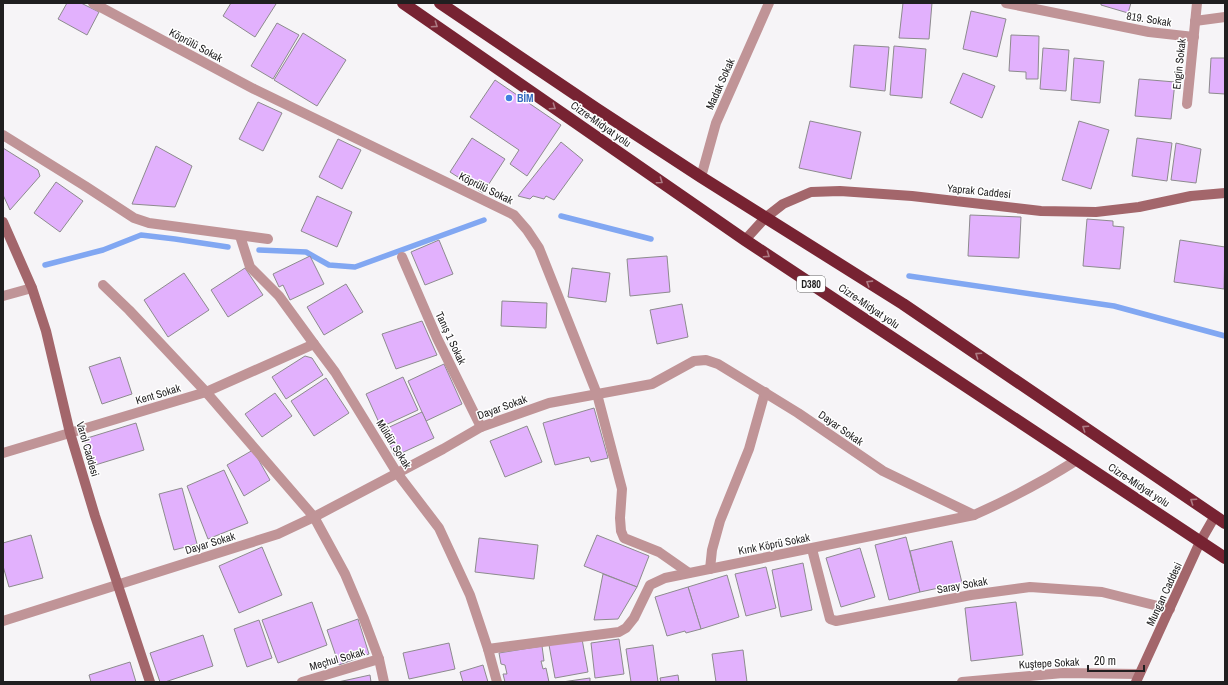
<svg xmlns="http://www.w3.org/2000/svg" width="1228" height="685" viewBox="0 0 1228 685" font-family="'Archivo Narrow',sans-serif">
<rect width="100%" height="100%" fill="#f6f4f7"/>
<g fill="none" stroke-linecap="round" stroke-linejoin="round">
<g stroke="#81a7f2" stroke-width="5.5">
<path d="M 561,216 L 651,239"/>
<path d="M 259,250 L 306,252 L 329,265 L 355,267 L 484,220"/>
<path d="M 45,265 L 103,250 L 141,235 L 175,239 L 228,247"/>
<path d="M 909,276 L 1114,306 L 1225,336"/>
</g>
</g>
<g fill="#e2b1fd" stroke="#8d8b8e">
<path d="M 67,3 L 81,3 L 99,12 L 87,35 L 58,19 Z"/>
<path d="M 231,3 L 274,3 L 276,4 L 255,37 L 223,16 Z"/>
<path d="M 903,3 L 932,3 L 929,39 L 899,38 Z"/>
<path d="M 1101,3 L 1131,3 L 1128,13 L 1101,5 Z"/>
<path d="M 971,11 L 1006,19 L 997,57 L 963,49 Z"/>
<path d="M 277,23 L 299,35 L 273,79 L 251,66 Z"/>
<path d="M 303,33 L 346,60 L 317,106 L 274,80 Z"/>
<path d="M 1011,35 L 1039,36 L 1038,79 L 1026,79 L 1026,72 L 1009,71 Z"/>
<path d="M 854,45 L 889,47 L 885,91 L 850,87 Z"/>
<path d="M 894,46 L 926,49 L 922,98 L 890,95 Z"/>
<path d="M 1043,48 L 1069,50 L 1066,91 L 1040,89 Z"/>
<path d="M 1074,58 L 1104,61 L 1100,103 L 1071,100 Z"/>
<path d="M 1211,58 L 1225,58 L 1225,94 L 1209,93 Z"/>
<path d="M 963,73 L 995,86 L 982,118 L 950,103 Z"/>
<path d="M 1139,79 L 1175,82 L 1171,119 L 1135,116 Z"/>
<path d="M 495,80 L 561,125 L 527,176 L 510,164 L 519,150 L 470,117 Z"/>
<path d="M 258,102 L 282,113 L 263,151 L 239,139 Z"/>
<path d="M 810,121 L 861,132 L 851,179 L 799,168 Z"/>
<path d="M 1079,121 L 1109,130 L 1091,189 L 1062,180 Z"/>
<path d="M 472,138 L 505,159 L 483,193 L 450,172 Z"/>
<path d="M 1137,138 L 1172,143 L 1167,181 L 1132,176 Z"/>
<path d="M 338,139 L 361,150 L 342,189 L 319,177 Z"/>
<path d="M 561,142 L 583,160 L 554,200 L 546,196 L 544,199 L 533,196 L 530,199 L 518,196 Z"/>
<path d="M 1176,143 L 1201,149 L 1196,183 L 1171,180 Z"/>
<path d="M 156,146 L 192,166 L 175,207 L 132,204 Z"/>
<path d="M 3,148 L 38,170 L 40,176 L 10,210 L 3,195 Z"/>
<path d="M 56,182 L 83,201 L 60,232 L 34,213 Z"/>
<path d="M 317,196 L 352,212 L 337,247 L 301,231 Z"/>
<path d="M 970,215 L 1021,217 L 1019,258 L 968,256 Z"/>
<path d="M 1087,219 L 1113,221 L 1113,226 L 1124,227 L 1120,269 L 1083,266 Z"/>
<path d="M 439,240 L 453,274 L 425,285 L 411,252 Z"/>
<path d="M 1180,240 L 1225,247 L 1224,289 L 1174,282 Z"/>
<path d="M 310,256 L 324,284 L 290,300 L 283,285 L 279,287 L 273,274 Z"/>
<path d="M 667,256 L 670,292 L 630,296 L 627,259 Z"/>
<path d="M 245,268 L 263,295 L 228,317 L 211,290 Z"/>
<path d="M 572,268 L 610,273 L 606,302 L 568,297 Z"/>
<path d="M 184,273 L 209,310 L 168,337 L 144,300 Z"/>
<path d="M 346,284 L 363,312 L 324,335 L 307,307 Z"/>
<path d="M 502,301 L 547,303 L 546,328 L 501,326 Z"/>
<path d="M 682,304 L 688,337 L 657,344 L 650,310 Z"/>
<path d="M 422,321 L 437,355 L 396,369 L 382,334 Z"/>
<path d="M 305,356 L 312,358 L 323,375 L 286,399 L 272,377 Z"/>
<path d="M 120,357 L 132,394 L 102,404 L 89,367 Z"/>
<path d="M 444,364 L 462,404 L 426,421 L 408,381 Z"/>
<path d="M 403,377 L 418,410 L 381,427 L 366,394 Z"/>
<path d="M 326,378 L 349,413 L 314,436 L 291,401 Z"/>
<path d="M 275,393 L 292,416 L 262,437 L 245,414 Z"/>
<path d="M 594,408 L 608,458 L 591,462 L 589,457 L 555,465 L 543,423 Z"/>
<path d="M 422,412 L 434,438 L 395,456 L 383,430 Z"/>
<path d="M 136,423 L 144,450 L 92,466 L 84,439 Z"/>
<path d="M 527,426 L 542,462 L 505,477 L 490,441 Z"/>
<path d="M 253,450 L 270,480 L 244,496 L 227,465 Z"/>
<path d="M 224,470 L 248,523 L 208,539 L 187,486 Z"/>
<path d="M 182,488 L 197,544 L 174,550 L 159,494 Z"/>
<path d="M 31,535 L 43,578 L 9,587 L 3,566 L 3,543 Z"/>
<path d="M 597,535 L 649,556 L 637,587 L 584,566 Z"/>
<path d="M 906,537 L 920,592 L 889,600 L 875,545 Z"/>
<path d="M 479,538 L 538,545 L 534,579 L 475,572 Z"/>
<path d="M 952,541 L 962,583 L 920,592 L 910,551 Z"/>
<path d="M 262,547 L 282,595 L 239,613 L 219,566 Z"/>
<path d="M 860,548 L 875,597 L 841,607 L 826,558 Z"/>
<path d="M 803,563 L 812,610 L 781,617 L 772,570 Z"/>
<path d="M 766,567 L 776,608 L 746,616 L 735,574 Z"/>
<path d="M 603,574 L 637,587 L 618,619 L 594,620 Z"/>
<path d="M 727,575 L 739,617 L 701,629 L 688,587 Z"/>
<path d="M 688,587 L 701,629 L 686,633 L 685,631 L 667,636 L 655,597 Z"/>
<path d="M 312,602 L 327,645 L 278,663 L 262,620 Z"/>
<path d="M 1016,602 L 1023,655 L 971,661 L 965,608 Z"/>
<path d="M 358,619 L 369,654 L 339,665 L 327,630 Z"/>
<path d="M 259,620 L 272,658 L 247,667 L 234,629 Z"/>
<path d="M 203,635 L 213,666 L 165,682 L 160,682 L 150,653 Z"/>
<path d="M 582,639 L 588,672 L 555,678 L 549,645 Z"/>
<path d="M 619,639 L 624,674 L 595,678 L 591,643 Z"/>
<path d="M 449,643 L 455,669 L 409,679 L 403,653 Z"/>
<path d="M 653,645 L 658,682 L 631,682 L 626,649 Z"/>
<path d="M 542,646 L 544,661 L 541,661 L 543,669 L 546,668 L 549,682 L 505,682 L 503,674 L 507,674 L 505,665 L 501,664 L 499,653 Z"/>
<path d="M 743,650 L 747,682 L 716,682 L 712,654 Z"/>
<path d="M 130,662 L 136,682 L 91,682 L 89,675 Z"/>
<path d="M 483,665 L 488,682 L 463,682 L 460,672 Z"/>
<path d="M 370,675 L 371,682 L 338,682 Z"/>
<path d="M 678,675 L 679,682 L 661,682 L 660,678 Z"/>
<path d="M 590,678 L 590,682 L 562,682 Z"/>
</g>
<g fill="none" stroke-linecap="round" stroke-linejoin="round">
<g stroke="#c09497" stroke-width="10">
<path d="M 93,3 L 254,89 L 514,215 L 527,230 L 539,248 L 597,394 L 622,489 L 620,518 L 621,531 L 624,538 L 659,552 L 689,573"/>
<path d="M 1006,3 L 1149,32 L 1194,37"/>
<path d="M 1195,21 L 1225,17"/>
<path d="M 1187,104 L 1197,3"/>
<path d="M 3,135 L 85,186 L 134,218 L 149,223 L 268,239"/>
<path d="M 701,177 L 716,123 L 769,3"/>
<path d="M 240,236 L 250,267 L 279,296 L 314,344 L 335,372 L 397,473 L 439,528 L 470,595 L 488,649 L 497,682"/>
<path d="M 402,257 L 437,338 L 481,427"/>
<path d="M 103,285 L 129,310 L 206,392 L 314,517 L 345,574 L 364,619 L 379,659 L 384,682"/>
<path d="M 3,296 L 32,288"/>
<path d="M 3,453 L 206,392 L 314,344"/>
<path d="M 812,549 L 830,619 L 836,621 L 971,595 L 1030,587 L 1102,592 L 1170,609"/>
<path d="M 710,569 L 712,550 L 720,521 L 749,449 L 765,392"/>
<path d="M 3,621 L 278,534 L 314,517 L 443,449 L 481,427 L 549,403 L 652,384 L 694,361 L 706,360 L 718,364 L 798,413 L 883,471 L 974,515"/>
<path d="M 488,649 L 619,632 L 626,628 L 634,618 L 650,585 L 665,578 L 974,515 C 1010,499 1044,481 1077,460"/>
<path d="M 302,682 L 379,659"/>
<path d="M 962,682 L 1063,673 L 1139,674"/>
</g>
<g stroke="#a3666b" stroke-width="10">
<path d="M 3,222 L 32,288 L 46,331 L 70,433 L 95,516 L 150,682"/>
<path d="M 745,240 L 765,218 L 783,204 L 811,192 L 840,191 L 912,196 L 1041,211 L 1096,212 L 1139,207 L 1191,196 L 1225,193"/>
<path d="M 1136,682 L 1200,542 L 1215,516"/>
</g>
<g stroke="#772332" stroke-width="12">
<path d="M 403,3 L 745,240 L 1225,558"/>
<path d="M 440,3 L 597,109 L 701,177 L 903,304 L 1225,523"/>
</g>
</g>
<defs><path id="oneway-chevron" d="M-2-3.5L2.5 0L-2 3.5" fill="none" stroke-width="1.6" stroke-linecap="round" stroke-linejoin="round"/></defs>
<g stroke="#ad7b84">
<use href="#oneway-chevron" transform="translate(435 25) rotate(34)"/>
<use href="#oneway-chevron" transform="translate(553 107) rotate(34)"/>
<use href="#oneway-chevron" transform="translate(660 181) rotate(35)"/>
<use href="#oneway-chevron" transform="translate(767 255) rotate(34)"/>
<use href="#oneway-chevron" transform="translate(869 283) rotate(-148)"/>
<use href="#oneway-chevron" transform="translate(978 355) rotate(-146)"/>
<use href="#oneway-chevron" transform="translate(1085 428) rotate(-146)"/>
<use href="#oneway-chevron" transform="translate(1193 501) rotate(-146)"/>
</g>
<circle fill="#3f7fe0" stroke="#fff" stroke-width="1.5" cx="509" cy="98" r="4"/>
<g text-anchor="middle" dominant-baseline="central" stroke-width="3" stroke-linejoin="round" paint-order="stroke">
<rect fill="#fff" stroke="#636263" stroke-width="1" x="797" y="276" width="28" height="16" rx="3"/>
<g font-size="10" font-weight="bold" fill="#201f20">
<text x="811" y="284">D380</text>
</g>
<g font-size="11" fill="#201f20" stroke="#fff">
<text transform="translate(1149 19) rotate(9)">819. Sokak</text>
<text transform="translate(196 45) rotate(28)">Köprülü Sokak</text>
<text transform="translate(1179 64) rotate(-84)">Engin Sokak</text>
<text transform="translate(720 84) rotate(-66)">Madak Sokak</text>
<text transform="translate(601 124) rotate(35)">Cizre-Midyat yolu</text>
<text transform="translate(486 188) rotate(26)">Köprülü Sokak</text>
<text transform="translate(979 191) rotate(6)">Yaprak Caddesi</text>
<text transform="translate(869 306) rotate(34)">Cizre-Midyat yolu</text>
<text transform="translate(451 338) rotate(65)">Tanış 1 Sokak</text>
<text transform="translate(158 394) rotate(-17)">Kent Sokak</text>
<text transform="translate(502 407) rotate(-20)">Dayar Sokak</text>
<text transform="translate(841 428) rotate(35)">Dayar Sokak</text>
<text transform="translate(394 444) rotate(58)">Müldür Sokak</text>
<text transform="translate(88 449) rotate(74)">Varol Caddesi</text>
<text transform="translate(1139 485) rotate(33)">Cizre-Midyat yolu</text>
<text transform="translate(210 543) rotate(-17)">Dayar Sokak</text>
<text transform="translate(774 544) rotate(-11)">Kırık Köprü Sokak</text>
<text transform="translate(962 585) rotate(-10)">Saray Sokak</text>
<text transform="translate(1164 594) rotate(-65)">Mungan Caddesi</text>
<text transform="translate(337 659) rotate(-16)">Meçhul Sokak</text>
<text transform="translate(1049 663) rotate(-3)">Kuştepe Sokak</text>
</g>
<g font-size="11" font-weight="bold" fill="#366cbe" stroke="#fff" text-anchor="start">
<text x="517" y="98">BİM</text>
</g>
</g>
<rect width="1228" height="685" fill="none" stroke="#201f20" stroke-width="8"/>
<path d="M1088 665v6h56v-6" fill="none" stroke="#201f20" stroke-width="2"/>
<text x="1094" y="665" font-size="12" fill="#201f20" stroke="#ffffff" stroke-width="3" paint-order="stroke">20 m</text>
</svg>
